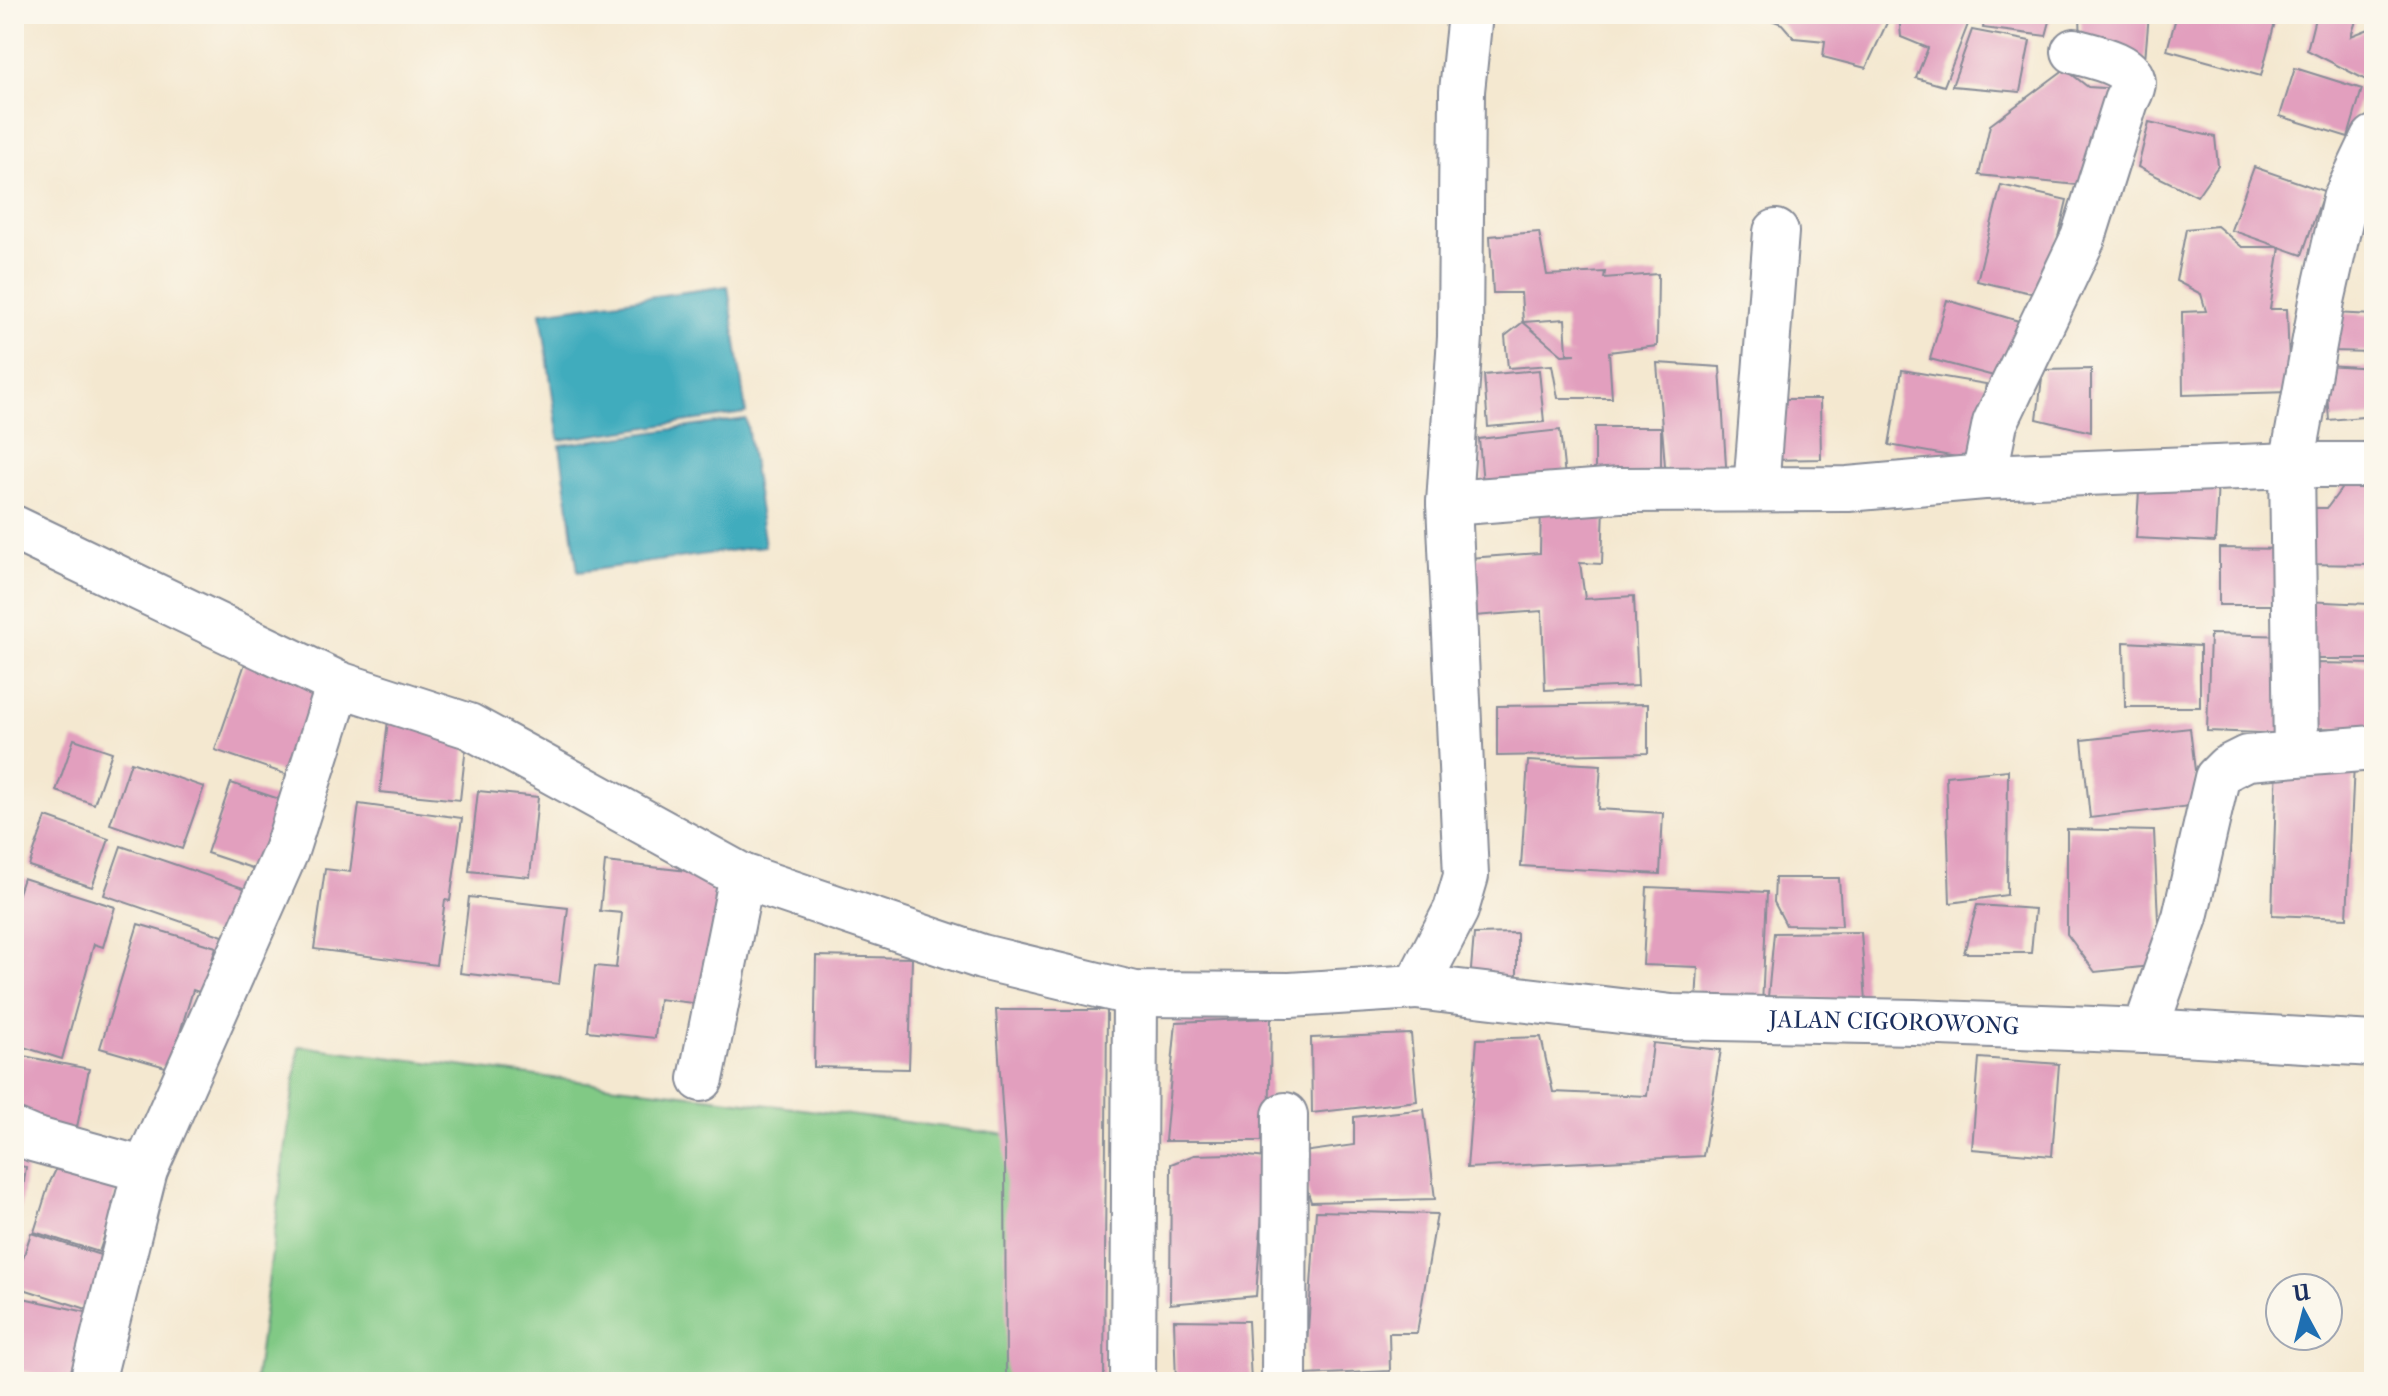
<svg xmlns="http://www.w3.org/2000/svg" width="2388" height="1396" viewBox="0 0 2388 1396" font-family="'IM FELL French Canon',serif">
<rect width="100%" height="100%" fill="#fbf7ec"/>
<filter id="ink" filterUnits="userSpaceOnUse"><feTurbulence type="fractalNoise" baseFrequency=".0125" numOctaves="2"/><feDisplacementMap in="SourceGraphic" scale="16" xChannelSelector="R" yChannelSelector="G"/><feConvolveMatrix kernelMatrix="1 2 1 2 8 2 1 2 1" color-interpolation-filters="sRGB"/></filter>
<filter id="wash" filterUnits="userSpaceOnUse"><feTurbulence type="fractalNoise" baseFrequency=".006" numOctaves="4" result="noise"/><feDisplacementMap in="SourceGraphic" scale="32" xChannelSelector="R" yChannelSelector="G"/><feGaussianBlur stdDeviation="1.8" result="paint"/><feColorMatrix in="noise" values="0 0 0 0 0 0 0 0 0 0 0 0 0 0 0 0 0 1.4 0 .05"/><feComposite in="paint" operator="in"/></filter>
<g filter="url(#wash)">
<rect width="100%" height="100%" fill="#f4e8d0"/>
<path fill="#81c985" stroke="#4e7c72" stroke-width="2" d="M 299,1046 L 1048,1140 L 1017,1382 L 255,1382 Z"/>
<g fill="#3facbd" stroke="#2d6e8e" stroke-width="2">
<path d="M 728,286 L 746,413 L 559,440 L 541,312 Z"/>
<path d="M 746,419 L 765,546 L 578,572 L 560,445 Z"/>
</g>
<g id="blocks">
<g fill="#e29fbe" fill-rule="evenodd">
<path d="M 1773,14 L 1891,14 L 1866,68 L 1823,57 L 1825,41 L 1794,38 L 1782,24 L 1771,20 Z"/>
<path d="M 1899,14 L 1972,14 L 1944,86 L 1916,78 L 1928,48 L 1901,37 Z"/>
<path d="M 1985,14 L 2052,14 L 2046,36 L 1983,28 Z"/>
<path d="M 2080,14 L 2149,14 L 2144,71 L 2081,44 Z"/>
<path d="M 2177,14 L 2261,14 L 2276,18 L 2261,76 L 2167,50 Z"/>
<path d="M 2315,18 L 2356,21 L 2351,36 L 2374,27 L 2374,84 L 2307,50 Z"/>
<path d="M 1972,30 L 2030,41 L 2020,92 L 1952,86 Z"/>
<path d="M 2295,68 L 2362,89 L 2348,137 L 2280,116 Z"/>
<path d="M 2065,69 L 2088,87 L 2119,89 L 2087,186 L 1979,175 L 1990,125 Z"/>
<path d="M 2149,122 L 2215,137 L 2218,166 L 2197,196 L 2138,167 Z"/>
<path d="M 2254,167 L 2324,191 L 2302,255 L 2231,230 Z"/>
<path d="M 2001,185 L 2067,200 L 2044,296 L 1977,281 Z"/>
<path d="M 2217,226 L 2242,247 L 2280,247 L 2270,309 L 2287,309 L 2290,392 L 2183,395 L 2182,312 L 2206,311 L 2201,294 L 2176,281 L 2186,229 Z"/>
<path d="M 1539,232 L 1547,275 L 1605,272 L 1604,278 L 1658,274 L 1657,346 L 1609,352 L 1612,398 L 1558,398 L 1552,365 L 1508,368 L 1505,336 L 1523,322 L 1521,293 L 1493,293 L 1490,236 ZM 1565,319 L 1567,354 L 1576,354 L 1562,355 L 1523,322 Z"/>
<path d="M 1947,300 L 2022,322 L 2005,379 L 1930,359 Z"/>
<path d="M 2333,313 L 2374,315 L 2374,352 L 2331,351 Z"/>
<path d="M 1657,363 L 1720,367 L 1727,482 L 1666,479 Z"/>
<path d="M 2325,365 L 2374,368 L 2374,416 L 2329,420 Z"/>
<path d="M 2091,369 L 2091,432 L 2037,419 L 2043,370 Z"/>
<path d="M 1539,370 L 1544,422 L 1488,427 L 1484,375 Z"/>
<path d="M 1902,370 L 1986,384 L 1973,460 L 1889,445 Z"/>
<path d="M 1769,399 L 1820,399 L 1821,459 L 1769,460 Z"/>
<rect x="1595" y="427" width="66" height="48"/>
<path d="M 1560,430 L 1566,486 L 1484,495 L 1479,439 Z"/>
<path d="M 2342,470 L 2374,470 L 2374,565 L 2303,564 L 2305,508 L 2327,508 L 2341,489 Z"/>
<path d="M 2140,476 L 2218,480 L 2215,542 L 2136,538 Z"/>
<path d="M 1541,505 L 1604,506 L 1602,564 L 1580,563 L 1585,599 L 1634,596 L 1638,686 L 1545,690 L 1542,611 L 1474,616 L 1469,558 L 1540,553 Z"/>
<path d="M 2219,548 L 2288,549 L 2287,605 L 2219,605 Z"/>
<path d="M 2374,572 L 2374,659 L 2305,659 L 2304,601 L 2369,604 L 2368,573 Z"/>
<path d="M 2210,634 L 2293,636 L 2289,734 L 2207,731 Z"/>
<path d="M 2124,642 L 2200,646 L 2200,707 L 2125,707 Z"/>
<path d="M 249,652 L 328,679 L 294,777 L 215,750 Z"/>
<path d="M 2310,663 L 2374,664 L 2374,729 L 2308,728 Z"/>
<path d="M 1648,704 L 1648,753 L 1497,756 L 1497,706 Z"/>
<path d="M 388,720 L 468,728 L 460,800 L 380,792 Z"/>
<path d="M 2190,728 L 2199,805 L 2090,818 L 2082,740 Z"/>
<path d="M 74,739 L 112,752 L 94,804 L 56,791 Z"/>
<path d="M 2277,760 L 2354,763 L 2347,918 L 2272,915 Z"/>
<path d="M 1528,761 L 1601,765 L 1598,809 L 1663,813 L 1660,874 L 1521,866 Z"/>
<path d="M 131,762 L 204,787 L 182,849 L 110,824 Z"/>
<path d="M 2008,770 L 2007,895 L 1950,903 L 1946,776 Z"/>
<path d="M 231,783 L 291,803 L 267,873 L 207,853 Z"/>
<path d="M 478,791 L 538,797 L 530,877 L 469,871 Z"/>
<path d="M 359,804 L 462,818 L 450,901 L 445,900 L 436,965 L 314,949 L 325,869 L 350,872 Z"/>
<path d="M 46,817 L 109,839 L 92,887 L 29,866 Z"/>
<path d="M 2067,829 L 2154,831 L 2160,965 L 2095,972 L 2067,934 Z"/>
<path d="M 121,846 L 258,893 L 240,942 L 104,895 Z"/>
<path d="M 605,862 L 734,876 L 710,1005 L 659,999 L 655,1038 L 588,1031 L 595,966 L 616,968 L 622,913 L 600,911 Z"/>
<path d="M 23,878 L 115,907 L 103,947 L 94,944 L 62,1059 L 14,1044 L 14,905 Z"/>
<path d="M 1775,878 L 1839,878 L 1842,926 L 1786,925 L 1774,902 Z"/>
<path d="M 1647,887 L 1767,892 L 1762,1006 L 1696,1003 L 1698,967 L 1643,965 Z"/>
<path d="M 469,897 L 568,908 L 559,984 L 460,973 Z"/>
<path d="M 1977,905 L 2035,909 L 2031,953 L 1964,953 Z"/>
<path d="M 138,924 L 216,947 L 202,993 L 193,990 L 169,1068 L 100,1048 Z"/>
<path d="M 1861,932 L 1866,1001 L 1768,997 L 1774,933 Z"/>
<path d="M 1517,933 L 1517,977 L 1470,981 L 1474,934 Z"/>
<path d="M 816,956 L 912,958 L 909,1069 L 814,1067 Z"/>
<path d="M 996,1010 L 1107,1010 L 1104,1382 L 1006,1382 L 1005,1152 Z"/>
<path d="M 1271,1018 L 1269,1141 L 1165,1141 L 1176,1022 Z"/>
<path d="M 1411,1034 L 1417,1101 L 1312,1113 L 1311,1038 Z"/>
<path d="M 1541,1037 L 1553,1092 L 1647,1096 L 1653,1043 L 1721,1050 L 1703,1156 L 1467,1168 L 1477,1039 Z"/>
<path d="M 14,1054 L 89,1069 L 76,1132 L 14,1119 Z"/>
<path d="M 1979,1058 L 2059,1064 L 2052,1156 L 1972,1149 Z"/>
<path d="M 1424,1109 L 1435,1199 L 1311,1202 L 1296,1153 L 1354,1145 L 1354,1117 Z"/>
<path d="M 1230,1154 L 1266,1158 L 1256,1296 L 1170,1304 L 1171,1164 L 1194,1155 Z"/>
<path d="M 63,1155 L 125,1170 L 112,1204 L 115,1205 L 99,1252 L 34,1232 L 49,1184 Z"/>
<path d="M 14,1165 L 26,1167 L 19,1218 L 14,1217 Z"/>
<path d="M 1316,1211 L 1437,1214 L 1417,1333 L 1389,1333 L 1390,1371 L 1305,1375 Z"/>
<path d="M 31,1233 L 113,1259 L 96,1312 L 14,1286 Z"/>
<path d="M 14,1296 L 99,1315 L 74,1382 L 14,1369 Z"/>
<path d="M 1174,1320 L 1248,1321 L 1251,1382 L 1176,1382 Z"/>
</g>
</g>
</g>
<g filter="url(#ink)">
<use href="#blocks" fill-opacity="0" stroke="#888c97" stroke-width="2"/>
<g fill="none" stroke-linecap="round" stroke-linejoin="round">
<g stroke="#888c97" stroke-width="48">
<g id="minor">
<path d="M 1984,477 L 1995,423 L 2083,238 L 2126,101 C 2129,95 2133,89 2133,83 C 2132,63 2090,56 2074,51"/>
<path d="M 1756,489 L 1776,232"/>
<path d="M 1449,503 L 1620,490 L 1848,489 L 1984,477 L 2292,465 L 2374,465"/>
<path d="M 14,528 L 339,684 L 469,726 L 742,876 L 982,957 L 1135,994 L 1290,995 L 1416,987 L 1456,910 L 1466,876 L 1449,503 L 1460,337 L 1462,91 L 1470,14"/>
<path d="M 2296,754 L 2292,465 L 2322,301 L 2345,199 L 2374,138"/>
<path id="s1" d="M 1416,987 L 1672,1017 L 1915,1022 L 2145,1031 L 2374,1044"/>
<path d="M 2145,1031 L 2185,917 L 2217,778 L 2227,768 L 2247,758 L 2374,748"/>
<path d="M 701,1079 L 742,876"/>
<path d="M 14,1131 L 33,1139 L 145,1170"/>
<path d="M 92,1382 L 145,1170 L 286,851 L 339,684"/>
<path d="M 1133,1382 L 1135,994"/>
<path d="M 1284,1382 L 1285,1115"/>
</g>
</g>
<use href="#minor" stroke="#fff" stroke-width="44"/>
</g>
</g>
<g text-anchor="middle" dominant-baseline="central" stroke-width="6" stroke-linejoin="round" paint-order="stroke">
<g font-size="24" fill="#1b2f5e" stroke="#fbf7ec">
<text stroke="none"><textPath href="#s1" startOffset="480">JALAN CIGOROWONG</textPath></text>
</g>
</g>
<rect width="2388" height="1396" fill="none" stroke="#fbf7ec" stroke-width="48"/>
<g transform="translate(2304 1312) rotate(353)"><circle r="38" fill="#fbf7ec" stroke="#a1a7b3" stroke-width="2"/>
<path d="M0-6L14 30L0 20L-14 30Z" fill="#1f6fb2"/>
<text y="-12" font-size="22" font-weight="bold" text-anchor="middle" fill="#1b2f5e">U</text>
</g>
</svg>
